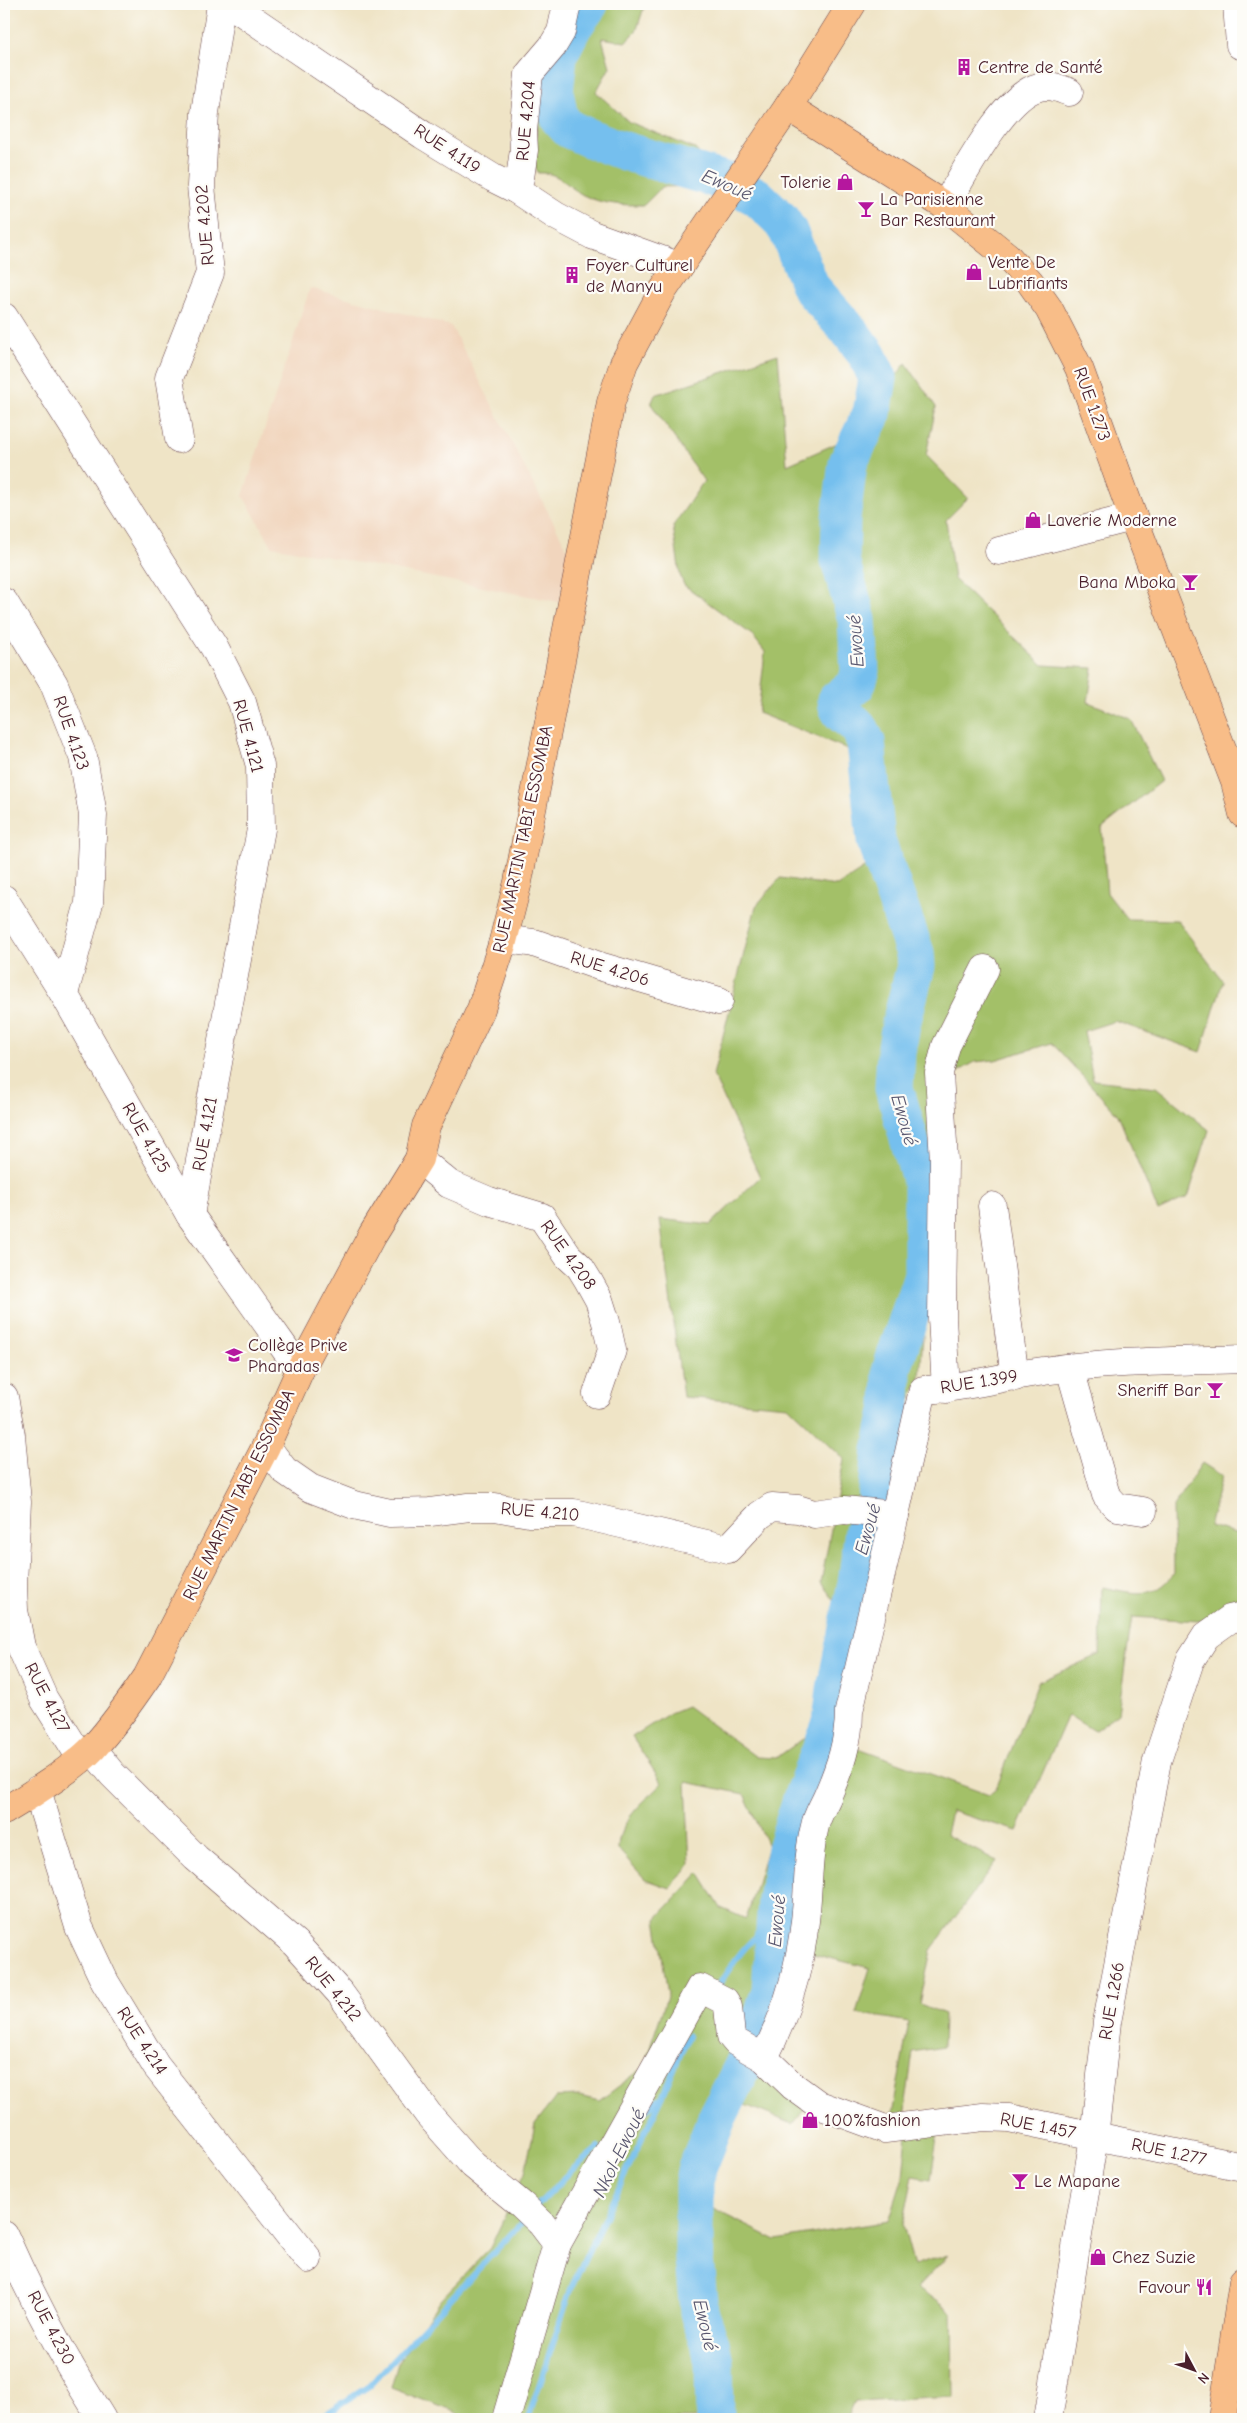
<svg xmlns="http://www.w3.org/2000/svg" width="1247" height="2423" viewBox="0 0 1247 2423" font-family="'Comic Neue',sans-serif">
<rect width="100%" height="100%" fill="#fdfcf7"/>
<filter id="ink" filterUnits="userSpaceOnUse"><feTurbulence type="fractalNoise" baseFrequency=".02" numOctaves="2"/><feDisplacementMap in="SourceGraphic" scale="10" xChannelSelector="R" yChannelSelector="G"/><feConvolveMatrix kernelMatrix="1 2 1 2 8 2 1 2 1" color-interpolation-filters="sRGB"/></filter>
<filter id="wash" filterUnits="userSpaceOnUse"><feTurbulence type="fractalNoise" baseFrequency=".0096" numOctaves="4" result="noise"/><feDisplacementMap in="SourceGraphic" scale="20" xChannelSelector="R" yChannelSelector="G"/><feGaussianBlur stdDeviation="1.12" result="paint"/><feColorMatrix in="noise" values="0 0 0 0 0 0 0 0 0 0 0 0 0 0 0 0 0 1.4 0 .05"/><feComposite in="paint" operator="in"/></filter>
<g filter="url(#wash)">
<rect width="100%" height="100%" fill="#efe4c6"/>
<path fill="#f1d5bd" d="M 310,288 L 451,326 L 570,554 L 559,602 L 272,546 L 243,496 Z"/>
<g fill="#a3c067" stroke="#767049" fill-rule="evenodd">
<path d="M 575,4 L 645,4 L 636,32 L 625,42 L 602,38 L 610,67 L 596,92 L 629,122 L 695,149 L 714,171 L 700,186 L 662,187 L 644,205 C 623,205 603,205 583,195 C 565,185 560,172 538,173 L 534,164 L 540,90 Z"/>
<path d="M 778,354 L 787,465 L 849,438 L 906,363 L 936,407 L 926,455 L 968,498 L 946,520 L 954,579 L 1043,665 L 1093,668 L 1088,702 L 1131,719 L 1161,781 L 1102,828 L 1107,893 L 1127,919 L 1177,920 L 1223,981 L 1201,1052 L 1115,1021 L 1084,1031 L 1093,1080 L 1156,1087 L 1209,1130 L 1188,1197 L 1158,1211 L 1118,1115 L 1052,1043 L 995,1060 L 975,1062 L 947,1078 L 928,1266 L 920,1377 L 909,1402 L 853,1746 L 989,1795 L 996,1789 L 1038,1682 L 1100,1654 L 1102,1587 C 1129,1592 1156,1602 1174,1573 L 1173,1506 L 1202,1463 L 1222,1476 L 1209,1526 L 1243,1535 L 1243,1605 L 1200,1621 L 1132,1617 L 1118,1713 L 1094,1731 L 1068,1715 L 1017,1831 L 951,1811 L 946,1835 L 997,1861 L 931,1950 L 920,2004 L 944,2014 L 943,2047 L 913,2052 L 904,2117 L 938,2131 L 931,2179 L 913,2176 L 903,2225 L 914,2266 L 948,2255 L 918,2287 L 952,2312 L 953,2397 L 855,2402 L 847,2419 L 474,2419 L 391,2388 L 398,2363 L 440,2300 L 490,2248 L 525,2173 L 535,2124 L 556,2097 L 579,2096 L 599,2101 L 643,2068 L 668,1994 L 656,1919 L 699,1873 L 721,1908 L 746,1919 L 768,1846 L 744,1794 L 686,1782 L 690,1865 L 670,1888 L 645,1879 L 618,1849 C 618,1821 644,1802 662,1783 L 632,1737 L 670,1713 L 687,1706 L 756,1757 L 776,1758 L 824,1724 L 841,1609 L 821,1583 L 844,1459 L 788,1406 L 683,1397 L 660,1219 L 710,1225 L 760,1177 L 713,1075 L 756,906 L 780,878 L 837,886 L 873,862 L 860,754 L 758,713 L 765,652 L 752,635 L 684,585 L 680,575 L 673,526 L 704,481 L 651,404 L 655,395 ZM 797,1950 L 870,1968 L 856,2013 L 909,2022 L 889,2131 L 907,2133 L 903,2177 L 889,2221 L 776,2240 L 707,2206 C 706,2170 727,2136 740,2103 L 793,2124 L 808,2105 L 755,2062 Z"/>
</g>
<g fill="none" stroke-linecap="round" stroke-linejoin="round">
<g stroke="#74bfee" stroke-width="6">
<path d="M 716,1989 C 733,1964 747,1937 775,1925"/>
<path d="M 643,2112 L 660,2098"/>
<path d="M 535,2208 L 573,2169 L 598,2148"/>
<path d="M 318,2419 L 369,2386 L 526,2218"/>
<path d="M 528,2419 L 572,2286 L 663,2095 L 688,2036"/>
</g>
<path stroke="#74bfee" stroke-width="39" d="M 589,4 L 573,26 L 558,55 L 554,92 L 559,118 L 569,129 L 589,138 L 624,151 L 731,183 L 757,197 L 780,219 L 788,231 L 811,288 L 850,332 L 867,355 L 878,378 L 872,413 L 848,463 L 841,518 L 840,560 L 857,620 L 860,673 L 856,685 L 837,700 C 837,715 850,717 858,727 C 862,731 863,737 866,742 L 876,841 L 915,953 L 916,966 L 901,1024 L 896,1053 L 894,1088 L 923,1186 L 923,1275 L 892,1368 L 891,1406 L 882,1451 L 876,1508 L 864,1530 L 857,1583 L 836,1689 L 832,1723 L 804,1793 L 786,1849 L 777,1900 L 771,1990 L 751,2051 L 717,2118 L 696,2171 L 694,2183 L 694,2259 L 699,2312 L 710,2343 L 714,2362 L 715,2419"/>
</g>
</g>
<g filter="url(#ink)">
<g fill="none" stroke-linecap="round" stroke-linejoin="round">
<g stroke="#633d42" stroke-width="29">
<g id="minor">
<path d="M 230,4 L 423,135 L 493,178 L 515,189 L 556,216 L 592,235 L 678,266"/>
<path d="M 1237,4 L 1240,45"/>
<path d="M 515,189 L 520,178 L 524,150 L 523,131 L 529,74 L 552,47 L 561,32 L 567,4"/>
<path d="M 945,206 C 963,176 1004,95 1039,87 C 1050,84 1058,88 1069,92"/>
<path d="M 4,317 L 214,647 L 242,702 L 260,766 L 261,829 L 190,1215"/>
<path d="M 179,439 L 169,378 L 210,273 L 201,186 L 205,113 L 221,4"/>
<path d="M 999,551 L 1133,517"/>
<path d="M 4,602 L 54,684 L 83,757 L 93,815 L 89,903 L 64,994"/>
<path d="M 4,899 L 64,994 L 190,1215 L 300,1370"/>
<path d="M 502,945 L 512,940 L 534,943 L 599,966 L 719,1001"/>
<path d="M 419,1159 L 449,1184 L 489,1201 L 542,1217 L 568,1256 L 580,1267 L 588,1280 L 599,1300 L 606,1322 L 612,1350 L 597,1394"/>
<path d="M 992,1206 L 1015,1377"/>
<path d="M 1070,1369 L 1106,1495 L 1117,1507 L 1143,1511"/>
<path d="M 946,1389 L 942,1318 L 944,1161 L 939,1073 L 946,1046 L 985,969"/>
<path d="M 4,1397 L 11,1435 L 17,1502 L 13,1584 L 14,1610 L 21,1647 L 44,1699 L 81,1758"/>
<path d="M 266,1446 L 284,1470 L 310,1488 L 354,1505 L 390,1513 L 430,1512 L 469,1507 L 495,1507 L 529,1513 L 574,1513 L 728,1549 L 760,1515 L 772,1507 L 798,1509 L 814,1514 L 844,1510 L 895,1515 L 923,1390 C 964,1388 1004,1376 1044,1371 C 1110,1361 1177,1361 1243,1359"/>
<path d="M 92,1749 L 112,1774 L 196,1858 L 295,1943 L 340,1993 L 428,2114 L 473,2165 L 522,2205 L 541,2223 L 557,2244"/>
<path d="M 37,1790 L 79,1927 L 105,1982 L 156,2066 L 308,2259"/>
<path d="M 764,2058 C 785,2016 800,1968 805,1921 C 809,1889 807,1857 815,1826 C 817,1815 824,1805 828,1795 C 840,1767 849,1742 849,1711 L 895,1515"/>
<path d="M 4,2235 C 32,2298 65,2361 102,2419"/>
<path d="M 506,2419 L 557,2244 L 700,1988 L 725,2001 L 728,2007 L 731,2036 L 736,2042 L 764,2058 L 793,2086 L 819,2105 L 885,2129 L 983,2117 L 1009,2118 L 1243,2167"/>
<path d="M 1048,2419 L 1094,2137 L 1107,2022 L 1157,1761 L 1190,1661 L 1206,1636 L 1230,1619 L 1243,1616"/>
</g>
</g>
<g stroke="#633d42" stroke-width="29">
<g id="major">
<path d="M 788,107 L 945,206 L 1007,256 L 1030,282 L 1049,309 L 1079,368 L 1133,517 L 1235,782 L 1243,814"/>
<path d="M 4,1811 C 28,1797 74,1768 93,1748 C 113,1726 130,1702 147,1677 L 266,1446 L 300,1370 L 372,1235 L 419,1159 L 426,1126 L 481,1009 L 502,945 L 518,882 L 611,402 L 624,363 L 662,292 L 788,107 L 852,4"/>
<path d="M 1222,2419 L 1243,2281"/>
</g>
</g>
<use href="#minor" stroke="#fff" stroke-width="28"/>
<use href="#major" stroke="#f8bd88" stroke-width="28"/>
</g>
</g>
<defs>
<g id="building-bare" transform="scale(1.35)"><path d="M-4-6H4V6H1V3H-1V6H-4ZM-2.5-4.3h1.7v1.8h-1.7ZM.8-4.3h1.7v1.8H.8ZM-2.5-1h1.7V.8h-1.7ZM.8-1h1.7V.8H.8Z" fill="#b5179e" stroke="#fdfcf7" stroke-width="2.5" paint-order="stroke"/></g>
<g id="shop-bare" transform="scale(1.35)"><path d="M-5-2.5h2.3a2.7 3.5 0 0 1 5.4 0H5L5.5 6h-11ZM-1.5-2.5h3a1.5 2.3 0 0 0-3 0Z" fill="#b5179e" stroke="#fdfcf7" stroke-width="2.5" paint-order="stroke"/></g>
<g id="bar-bare" transform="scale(1.35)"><path d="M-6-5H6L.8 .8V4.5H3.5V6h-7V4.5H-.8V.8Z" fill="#b5179e" stroke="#fdfcf7" stroke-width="2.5" paint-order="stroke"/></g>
<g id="school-bare" transform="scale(1.35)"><path d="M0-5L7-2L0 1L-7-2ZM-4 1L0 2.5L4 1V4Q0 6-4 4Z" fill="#b5179e" stroke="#fdfcf7" stroke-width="2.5" paint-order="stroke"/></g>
<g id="restaurant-bare" transform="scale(1.35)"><path d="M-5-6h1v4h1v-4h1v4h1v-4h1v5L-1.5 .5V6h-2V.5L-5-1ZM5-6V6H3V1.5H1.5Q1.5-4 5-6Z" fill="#b5179e" stroke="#fdfcf7" stroke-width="2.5" paint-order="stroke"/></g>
</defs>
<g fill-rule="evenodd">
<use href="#building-bare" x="964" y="67"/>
<use href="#shop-bare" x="845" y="182"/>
<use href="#bar-bare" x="866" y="209"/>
<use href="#shop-bare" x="974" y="272"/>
<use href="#building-bare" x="572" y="275"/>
<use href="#shop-bare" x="1033" y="520"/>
<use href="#bar-bare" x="1190" y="582"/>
<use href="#school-bare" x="234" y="1355"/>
<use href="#bar-bare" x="1215" y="1390"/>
<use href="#shop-bare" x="810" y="2120"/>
<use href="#bar-bare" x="1020" y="2181"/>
<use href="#shop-bare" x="1098" y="2257"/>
<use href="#restaurant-bare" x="1204" y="2287"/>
</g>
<g text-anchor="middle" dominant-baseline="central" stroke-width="4.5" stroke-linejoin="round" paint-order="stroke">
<g font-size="18" fill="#4a1f2b" stroke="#fdfcf7" text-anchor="start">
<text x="978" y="67">Centre de Santé</text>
<text x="831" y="182" text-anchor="end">Tolerie</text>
<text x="880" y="199">La Parisienne<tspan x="880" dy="21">Bar Restaurant</tspan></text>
<text x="988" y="262">Vente De<tspan x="988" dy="21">Lubrifiants</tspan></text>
<text x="586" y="265">Foyer Culturel<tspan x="586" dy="21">de Manyu</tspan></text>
<text x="1047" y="520">Laverie Moderne</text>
<text x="1176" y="582" text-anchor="end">Bana Mboka</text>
<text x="248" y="1345">Collège Prive<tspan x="248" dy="21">Pharadas</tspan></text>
<text x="1201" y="1390" text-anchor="end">Sheriff Bar</text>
<text x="824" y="2120">100%fashion</text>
<text x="1034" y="2181">Le Mapane</text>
<text x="1112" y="2257">Chez Suzie</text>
<text x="1190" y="2287" text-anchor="end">Favour</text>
</g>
<g font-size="18" fill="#4a1f2b" stroke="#fdfcf7">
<text transform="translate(526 121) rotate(-85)">RUE 4.204</text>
<text transform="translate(447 149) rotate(33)">RUE 4.119</text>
<text transform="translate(205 225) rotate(-95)">RUE 4.202</text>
<text transform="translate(1092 404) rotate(70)">RUE 1.273</text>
<text transform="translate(71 733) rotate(71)">RUE 4.123</text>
<text transform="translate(248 736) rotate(75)">RUE 4.121</text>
<text transform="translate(523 839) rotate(-78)">RUE MARTIN TABI ESSOMBA</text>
<text transform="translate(610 969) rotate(17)">RUE 4.206</text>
<text transform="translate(205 1134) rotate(-80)">RUE 4.121</text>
<text transform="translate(146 1138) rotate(60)">RUE 4.125</text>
<text transform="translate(568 1255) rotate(54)">RUE 4.208</text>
<text transform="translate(979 1382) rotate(-9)">RUE 1.399</text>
<text transform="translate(239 1495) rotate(-64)">RUE MARTIN TABI ESSOMBA</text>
<text transform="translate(540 1512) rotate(5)">RUE 4.210</text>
<text transform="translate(47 1698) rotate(62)">RUE 4.127</text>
<text transform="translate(333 1989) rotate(51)">RUE 4.212</text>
<text transform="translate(1112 2001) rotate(-80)">RUE 1.266</text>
<text transform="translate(142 2041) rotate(57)">RUE 4.214</text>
<text transform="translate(1038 2126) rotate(11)">RUE 1.457</text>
<text transform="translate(1169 2152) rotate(12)">RUE 1.277</text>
<text transform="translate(51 2328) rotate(62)">RUE 4.230</text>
</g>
<g font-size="19" font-style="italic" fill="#59576f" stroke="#fdfcf7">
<text transform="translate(727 185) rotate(23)">Ewoué</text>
<text transform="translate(856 641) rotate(-94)">Ewoué</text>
<text transform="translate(904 1120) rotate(74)">Ewoué</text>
<text transform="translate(868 1529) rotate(-74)">Ewoué</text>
<text transform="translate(777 1921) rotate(-85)">Ewoué</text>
<text transform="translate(619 2153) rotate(-64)">Nkol-Ewoué</text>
<text transform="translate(705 2325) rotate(77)">Ewoué</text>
</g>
</g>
<rect width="1247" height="2423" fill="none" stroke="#fdfcf7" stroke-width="20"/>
<g transform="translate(1194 2370) rotate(131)" stroke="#fdfcf7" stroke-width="4" paint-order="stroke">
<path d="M0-4L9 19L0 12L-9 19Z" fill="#4a1f2b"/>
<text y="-8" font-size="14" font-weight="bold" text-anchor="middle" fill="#4a1f2b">N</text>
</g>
</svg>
